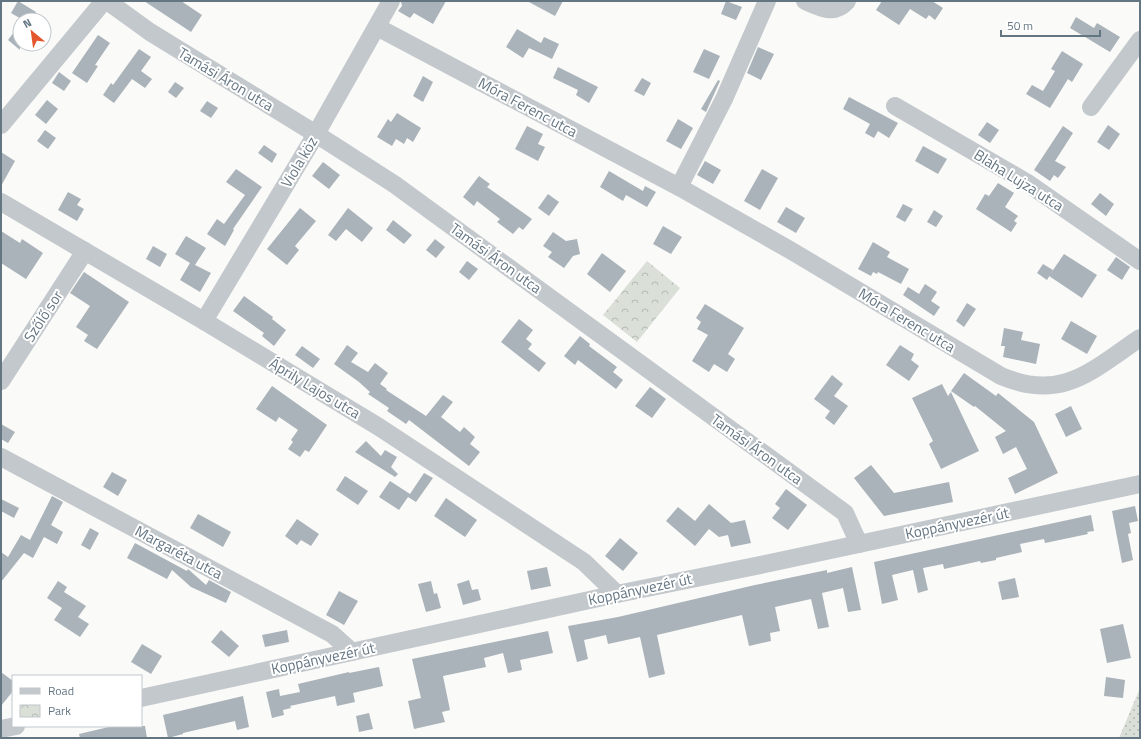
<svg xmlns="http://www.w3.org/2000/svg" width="1141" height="739" viewBox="0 0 1141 739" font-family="'Titillium Web',sans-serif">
<defs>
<pattern id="grass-dots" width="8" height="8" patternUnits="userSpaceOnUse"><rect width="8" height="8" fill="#dadfd7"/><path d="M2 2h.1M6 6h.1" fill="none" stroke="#b4b9b4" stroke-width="1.8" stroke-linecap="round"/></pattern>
<pattern id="park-crowns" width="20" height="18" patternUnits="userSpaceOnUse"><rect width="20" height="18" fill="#dadfd7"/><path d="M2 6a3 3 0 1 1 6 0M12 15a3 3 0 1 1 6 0" fill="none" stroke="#b4b9b4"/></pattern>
</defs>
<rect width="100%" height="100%" fill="#fafaf8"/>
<path fill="url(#grass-dots)" d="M 1140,688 L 1140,738 L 1119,738 Z"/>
<path fill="url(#park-crowns)" d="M 647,261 L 680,288 L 637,342 L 603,315 Z"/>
<g fill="#aab3b9">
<path d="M 18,1 L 36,12 L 31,20 L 23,20 L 11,13 Z"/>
<path d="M 144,1 L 181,1 L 202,15 L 191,32 Z"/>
<path d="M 401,1 L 446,1 L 433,24 L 414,13 L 410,18 L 398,11 L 402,6 Z"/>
<path d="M 527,1 L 563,1 L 555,16 Z"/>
<path d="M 726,1 L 742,7 L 736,20 L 721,14 Z"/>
<path d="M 882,1 L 932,1 L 943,8 L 935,20 L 929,15 L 926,19 L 910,9 L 899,25 L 876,10 Z"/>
<path d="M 1076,17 L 1094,28 L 1097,23 L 1120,37 L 1110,52 L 1070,28 Z"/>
<path d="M 20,24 L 20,50 L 8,40 Z"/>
<path d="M 517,29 L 541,43 L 544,37 L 559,44 L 552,59 L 529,48 L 523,58 L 506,47 Z"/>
<path d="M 98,35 L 110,43 L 95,65 L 98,66 L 87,83 L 72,73 Z"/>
<path d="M 758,47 L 774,54 L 761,80 L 747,73 Z"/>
<path d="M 139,49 L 151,57 L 141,71 L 152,79 L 145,88 L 132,79 L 114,103 L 103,95 L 111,83 L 113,85 Z"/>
<path d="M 704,49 L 720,56 L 709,79 L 693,72 Z"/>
<path d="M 1062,51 L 1083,64 L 1072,82 L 1068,79 L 1050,108 L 1026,94 L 1032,85 L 1043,91 L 1055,71 L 1051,69 Z"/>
<path d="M 558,67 L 598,87 L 589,103 L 576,95 L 578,90 L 553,78 Z"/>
<path d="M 59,72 L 71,81 L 64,91 L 52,83 Z"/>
<path d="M 423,76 L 433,82 L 423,102 L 413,96 Z"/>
<path d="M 642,78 L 651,83 L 644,96 L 634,91 Z"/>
<path d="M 718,80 L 720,81 L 706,112 L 701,109 Z"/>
<path d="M 175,82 L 184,88 L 176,98 L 168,92 Z"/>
<path d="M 849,97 L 898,123 L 889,138 L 878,131 L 874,138 L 865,133 L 870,124 L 843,109 Z"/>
<path d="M 47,100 L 58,109 L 46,124 L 35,115 Z"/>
<path d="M 207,101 L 218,108 L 211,118 L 200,111 Z"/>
<path d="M 397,113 L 421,128 L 413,142 L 407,138 L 404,144 L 396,139 L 392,146 L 377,137 L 388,119 L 391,122 Z"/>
<path d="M 678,119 L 693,128 L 681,149 L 666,141 Z"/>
<path d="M 987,122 L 999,130 L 990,143 L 978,135 Z"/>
<path d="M 1108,125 L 1120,134 L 1109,150 L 1097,142 Z"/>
<path d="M 527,126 L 543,134 L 538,144 L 545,147 L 538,161 L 515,149 Z"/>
<path d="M 1063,126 L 1073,133 L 1055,161 L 1066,167 L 1058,178 L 1054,175 L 1050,181 L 1034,170 Z"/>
<path d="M 45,130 L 56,138 L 48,149 L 37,141 Z"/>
<path d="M 264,145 L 277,154 L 272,163 L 258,153 Z"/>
<path d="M 923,146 L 947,159 L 938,174 L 915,161 Z"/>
<path d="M 1,152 L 15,161 L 1,186 Z"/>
<path d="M 705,161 L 721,170 L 713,184 L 697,175 Z"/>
<path d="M 323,162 L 340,175 L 329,189 L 312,176 Z"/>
<path d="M 236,169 L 262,187 L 233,229 L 234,230 L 225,246 L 207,234 L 217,219 L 224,224 L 245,195 L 226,182 Z"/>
<path d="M 762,169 L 778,178 L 760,210 L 744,201 Z"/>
<path d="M 609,171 L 643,191 L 645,186 L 656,192 L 647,207 L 626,195 L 623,201 L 600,187 Z"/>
<path d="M 479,176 L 490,184 L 487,187 L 532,219 L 523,230 L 519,227 L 513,234 L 497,222 L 500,219 L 477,201 L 474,206 L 463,197 Z"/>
<path d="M 998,183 L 1014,193 L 1005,207 L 1018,216 L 1014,221 L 1017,223 L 1011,232 L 976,209 L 985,194 L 989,196 Z"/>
<path d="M 68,192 L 81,199 L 77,205 L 84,209 L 77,221 L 58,210 Z"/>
<path d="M 1100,193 L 1114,204 L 1106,216 L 1091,204 Z"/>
<path d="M 548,194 L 559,202 L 549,216 L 538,208 Z"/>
<path d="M 903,204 L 913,209 L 905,222 L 896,217 Z"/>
<path d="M 786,207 L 805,218 L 796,233 L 777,222 Z"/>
<path d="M 300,208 L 316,221 L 295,246 L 299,250 L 287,265 L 267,249 Z"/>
<path d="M 348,208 L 373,228 L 362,242 L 346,229 L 336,241 L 328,235 Z"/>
<path d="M 934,210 L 943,216 L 936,227 L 927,222 Z"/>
<path d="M 393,220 L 412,235 L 404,244 L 386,230 Z"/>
<path d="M 663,226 L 682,237 L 671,254 L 653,244 Z"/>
<path d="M 1,231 L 20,243 L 22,239 L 43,253 L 26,279 L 1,263 Z"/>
<path d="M 553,232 L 566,241 L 577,239 L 580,254 L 573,256 L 564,268 L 548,257 L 552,252 L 543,246 Z"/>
<path d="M 186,236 L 206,248 L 195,265 L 211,273 L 200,292 L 180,280 L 190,263 L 175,254 Z"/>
<path d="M 435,239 L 445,247 L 436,258 L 426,250 Z"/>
<path d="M 873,242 L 890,252 L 887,257 L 909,269 L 901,284 L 878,272 L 877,274 L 873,272 L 871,276 L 858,269 Z"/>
<path d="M 153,246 L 167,254 L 160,267 L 146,259 Z"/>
<path d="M 602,253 L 626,271 L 610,292 L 587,274 Z"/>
<path d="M 1064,254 L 1097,275 L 1082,298 L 1049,276 Z"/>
<path d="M 1116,257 L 1130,267 L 1122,280 L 1107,270 Z"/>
<path d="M 467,261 L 478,269 L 469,280 L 459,272 Z"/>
<path d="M 1043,264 L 1053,270 L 1047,280 L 1037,273 Z"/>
<path d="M 84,272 L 129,302 L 97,349 L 84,341 L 88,335 L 76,327 L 90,306 L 70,293 Z"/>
<path d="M 925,284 L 937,292 L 931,301 L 940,307 L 934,316 L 903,295 L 908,287 L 919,294 Z"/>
<path d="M 244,296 L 273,317 L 272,319 L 286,330 L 274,346 L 262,336 L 264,333 L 233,311 Z"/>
<path d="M 967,303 L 976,309 L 964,327 L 956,321 Z"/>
<path d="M 705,304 L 744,328 L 728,354 L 735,359 L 727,372 L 714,364 L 709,372 L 692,361 L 708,335 L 697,329 L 701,322 L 696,318 Z"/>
<path d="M 519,319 L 533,330 L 526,339 L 532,344 L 528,349 L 546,363 L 539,372 L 501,342 Z"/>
<path d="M 1071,321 L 1097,336 L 1087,354 L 1061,339 Z"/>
<path d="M 1004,328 L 1023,332 L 1021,340 L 1040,344 L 1036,364 L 1003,357 L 1005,346 L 1001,346 Z"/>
<path d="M 580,336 L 590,344 L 589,346 L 617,367 L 613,372 L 623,380 L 616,389 L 578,360 L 575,365 L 564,356 Z"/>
<path d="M 347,345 L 358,353 L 351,362 L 368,372 L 375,363 L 388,373 L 380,384 L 387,389 L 386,390 L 426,416 L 443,395 L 453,402 L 441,417 L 460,432 L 464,427 L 475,437 L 470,444 L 480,452 L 469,466 L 409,420 L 406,424 L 387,411 L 389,408 L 368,394 L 370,392 L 359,382 L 334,364 Z"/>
<path d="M 900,345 L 914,354 L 911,360 L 919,366 L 909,381 L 886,365 Z"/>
<path d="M 302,346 L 320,359 L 313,368 L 295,355 Z"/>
<path d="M 964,373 L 996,396 L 998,393 L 1034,422 L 1058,473 L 1015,494 L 1008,478 L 1027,469 L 1016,447 L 1003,454 L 995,437 L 1006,431 L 975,406 L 974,407 L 951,391 Z"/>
<path d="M 832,375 L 843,384 L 834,396 L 848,406 L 834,425 L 825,418 L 830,411 L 814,399 Z"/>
<path d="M 942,384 L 948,396 L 951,392 L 979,451 L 941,469 L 929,444 L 933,441 L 912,398 Z"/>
<path d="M 272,386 L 327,425 L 309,452 L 305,450 L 300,457 L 288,449 L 293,442 L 291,440 L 298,430 L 279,417 L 276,422 L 256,409 Z"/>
<path d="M 650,387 L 666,399 L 652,418 L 635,406 Z"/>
<path d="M 1071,406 L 1082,429 L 1066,437 L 1055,414 Z"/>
<path d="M 1,424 L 15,432 L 8,443 L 1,439 Z"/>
<path d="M 366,441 L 381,456 L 385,450 L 397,457 L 391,467 L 398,474 L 395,477 L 355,452 Z"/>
<path d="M 871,465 L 894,493 L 949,482 L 953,502 L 884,516 L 854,478 Z"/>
<path d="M 112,472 L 127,480 L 118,496 L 103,487 Z"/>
<path d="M 424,473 L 433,478 L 416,502 L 408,497 L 399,510 L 379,497 L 390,481 L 410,494 Z"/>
<path d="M 345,476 L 368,491 L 358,505 L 336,490 Z"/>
<path d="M 786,489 L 807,505 L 788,530 L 772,518 L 780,508 L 775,504 Z"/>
<path d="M 52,496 L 63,502 L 51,525 L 63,532 L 57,544 L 44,537 L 33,558 L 24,553 L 1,582 L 1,552 L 8,557 L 21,535 L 30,540 Z"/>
<path d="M 446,498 L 477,520 L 465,537 L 434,516 Z"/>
<path d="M 1,499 L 19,508 L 14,518 L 1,511 Z"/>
<path d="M 709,504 L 731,523 L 745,520 L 751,543 L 731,547 L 728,535 L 719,537 L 709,529 L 695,546 L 666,521 L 678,507 L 695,521 Z"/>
<path d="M 1135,506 L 1138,521 L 1129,523 L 1131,533 L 1128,534 L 1133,560 L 1122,563 L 1112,511 Z"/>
<path d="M 198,514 L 231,532 L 223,547 L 190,528 Z"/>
<path d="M 1091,515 L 1094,531 L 1087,532 L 1088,534 L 1045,543 L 1044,539 L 1020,544 L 1022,552 L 996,558 L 996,560 L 981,563 L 980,561 L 944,569 L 943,564 L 923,568 L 928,590 L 918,593 L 913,570 L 892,575 L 898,600 L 882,604 L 874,562 Z"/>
<path d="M 297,519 L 319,534 L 311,546 L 301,540 L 297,545 L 285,536 Z"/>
<path d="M 90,528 L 99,533 L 90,550 L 81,545 Z"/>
<path d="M 620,538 L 638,553 L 623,571 L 605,556 Z"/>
<path d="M 135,543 L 187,571 L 188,569 L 206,585 L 209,580 L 231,592 L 226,603 L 191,587 L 172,570 L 167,579 L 127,558 Z"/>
<path d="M 547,567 L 551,586 L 531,590 L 527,571 Z"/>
<path d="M 852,567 L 861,610 L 848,612 L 843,588 L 822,593 L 829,627 L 818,629 L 811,599 L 775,607 L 780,631 L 770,633 L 771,641 L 749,646 L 742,615 L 657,635 L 665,674 L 649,678 L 640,637 L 608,644 L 606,635 L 584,640 L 588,659 L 577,662 L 568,626 L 618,617 L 755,585 L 827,570 L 827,573 Z"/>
<path d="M 1015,578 L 1019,597 L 1002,600 L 998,582 Z"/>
<path d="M 469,580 L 472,590 L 478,589 L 481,600 L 463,605 L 457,584 Z"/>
<path d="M 58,581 L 67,587 L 64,592 L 86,606 L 78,617 L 89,624 L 80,637 L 54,620 L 62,608 L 47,598 Z"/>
<path d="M 431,581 L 434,594 L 437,593 L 441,608 L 426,612 L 418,584 Z"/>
<path d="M 339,591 L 358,601 L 344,625 L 326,615 Z"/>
<path d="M 1123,624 L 1131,658 L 1107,663 L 1100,629 Z"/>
<path d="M 221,630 L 239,646 L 229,657 L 211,642 Z"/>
<path d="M 287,630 L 289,642 L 265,647 L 262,635 Z"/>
<path d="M 548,631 L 553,653 L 520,660 L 522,670 L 508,673 L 503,653 L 484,658 L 486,667 L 443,676 L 450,710 L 442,712 L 445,722 L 414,729 L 408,701 L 421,698 L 412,659 Z"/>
<path d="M 142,644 L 162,656 L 151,674 L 131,662 Z"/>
<path d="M 379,667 L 383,686 L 353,693 L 355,702 L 337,706 L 335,696 L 290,706 L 291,708 L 283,710 L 284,715 L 272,718 L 266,692 L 279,689 L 280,696 L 300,692 L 298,684 L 349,672 L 349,673 Z"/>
<path d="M 1,672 L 13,681 L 13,691 L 1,706 Z"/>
<path d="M 1106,677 L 1125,680 L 1123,698 L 1104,696 Z"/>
<path d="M 243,696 L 249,727 L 237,730 L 235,721 L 183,733 L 183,734 L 168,738 L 163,715 Z"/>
<path d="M 369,713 L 373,729 L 359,732 L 356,716 Z"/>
<path d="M 113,726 L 145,726 L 147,738 L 80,738 L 79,734 Z"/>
</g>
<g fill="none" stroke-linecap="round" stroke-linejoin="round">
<g stroke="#c3c8cc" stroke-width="18">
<path d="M 107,1 L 150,32 L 316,134 L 394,184 L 845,513 L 859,544"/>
<path d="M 805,1 C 820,7 834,16 847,1"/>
<path d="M 377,27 L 679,187 L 790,250 L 1001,376 C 1062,402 1091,371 1140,338"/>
<path d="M 895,106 L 1026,182 L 1140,261"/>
<path d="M 1091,107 L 1140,40"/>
<path d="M 1,125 L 104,1"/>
<path d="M 679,187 L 724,99 L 767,1"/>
<path d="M 1,202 L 204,321 L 379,427 L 584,562 L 617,594"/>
<path d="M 204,321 L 316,134 L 391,1"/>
<path d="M 1,381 L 85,251"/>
<path d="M 1,457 L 332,634 L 352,652"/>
<path d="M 141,698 L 617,594 L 765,564 L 1140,484"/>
<path d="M 1,729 L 16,726"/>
</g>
</g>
<g text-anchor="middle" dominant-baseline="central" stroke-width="4" stroke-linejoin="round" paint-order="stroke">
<g font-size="15" fill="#657683" stroke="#fff">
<text transform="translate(226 79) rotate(31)">Tamási Áron utca</text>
<text transform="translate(528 107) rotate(28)">Móra Ferenc utca</text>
<text transform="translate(299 162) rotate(-59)">Viola köz</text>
<text transform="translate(1019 180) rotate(32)">Blaha Lujza utca</text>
<text transform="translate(496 258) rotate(36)">Tamási Áron utca</text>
<text transform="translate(43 316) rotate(-57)">Szőlő sor</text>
<text transform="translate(907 320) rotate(31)">Móra Ferenc utca</text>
<text transform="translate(315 388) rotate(31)">Áprily Lajos utca</text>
<text transform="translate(757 449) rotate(36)">Tamási Áron utca</text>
<text transform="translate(957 523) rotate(-12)">Koppányvezér út</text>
<text transform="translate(179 552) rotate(28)">Margaréta utca</text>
<text transform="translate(640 589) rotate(-12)">Koppányvezér út</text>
<text transform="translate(323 658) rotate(-12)">Koppányvezér út</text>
</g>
</g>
<rect width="1141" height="739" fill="none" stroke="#657683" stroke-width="4"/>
<rect x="12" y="675" width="130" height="52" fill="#ffffff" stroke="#c1c8cd"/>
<rect x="20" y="688" width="20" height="6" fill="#c3c8cc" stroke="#c1c8cd"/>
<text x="48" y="695" font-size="12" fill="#657683">Road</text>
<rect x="20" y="705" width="20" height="12" fill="url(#park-crowns)" stroke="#c1c8cd"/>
<text x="48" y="715" font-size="12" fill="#657683">Park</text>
<g transform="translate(32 32) rotate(331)"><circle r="19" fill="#ffffff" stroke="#c1c8cd"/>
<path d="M0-3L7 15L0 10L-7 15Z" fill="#e4572e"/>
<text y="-6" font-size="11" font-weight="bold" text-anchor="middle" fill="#657683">N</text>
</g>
<path d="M1001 30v6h99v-6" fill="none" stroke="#657683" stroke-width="2"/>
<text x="1007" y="30" font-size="12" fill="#657683" stroke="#ffffff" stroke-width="3" paint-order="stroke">50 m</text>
</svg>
